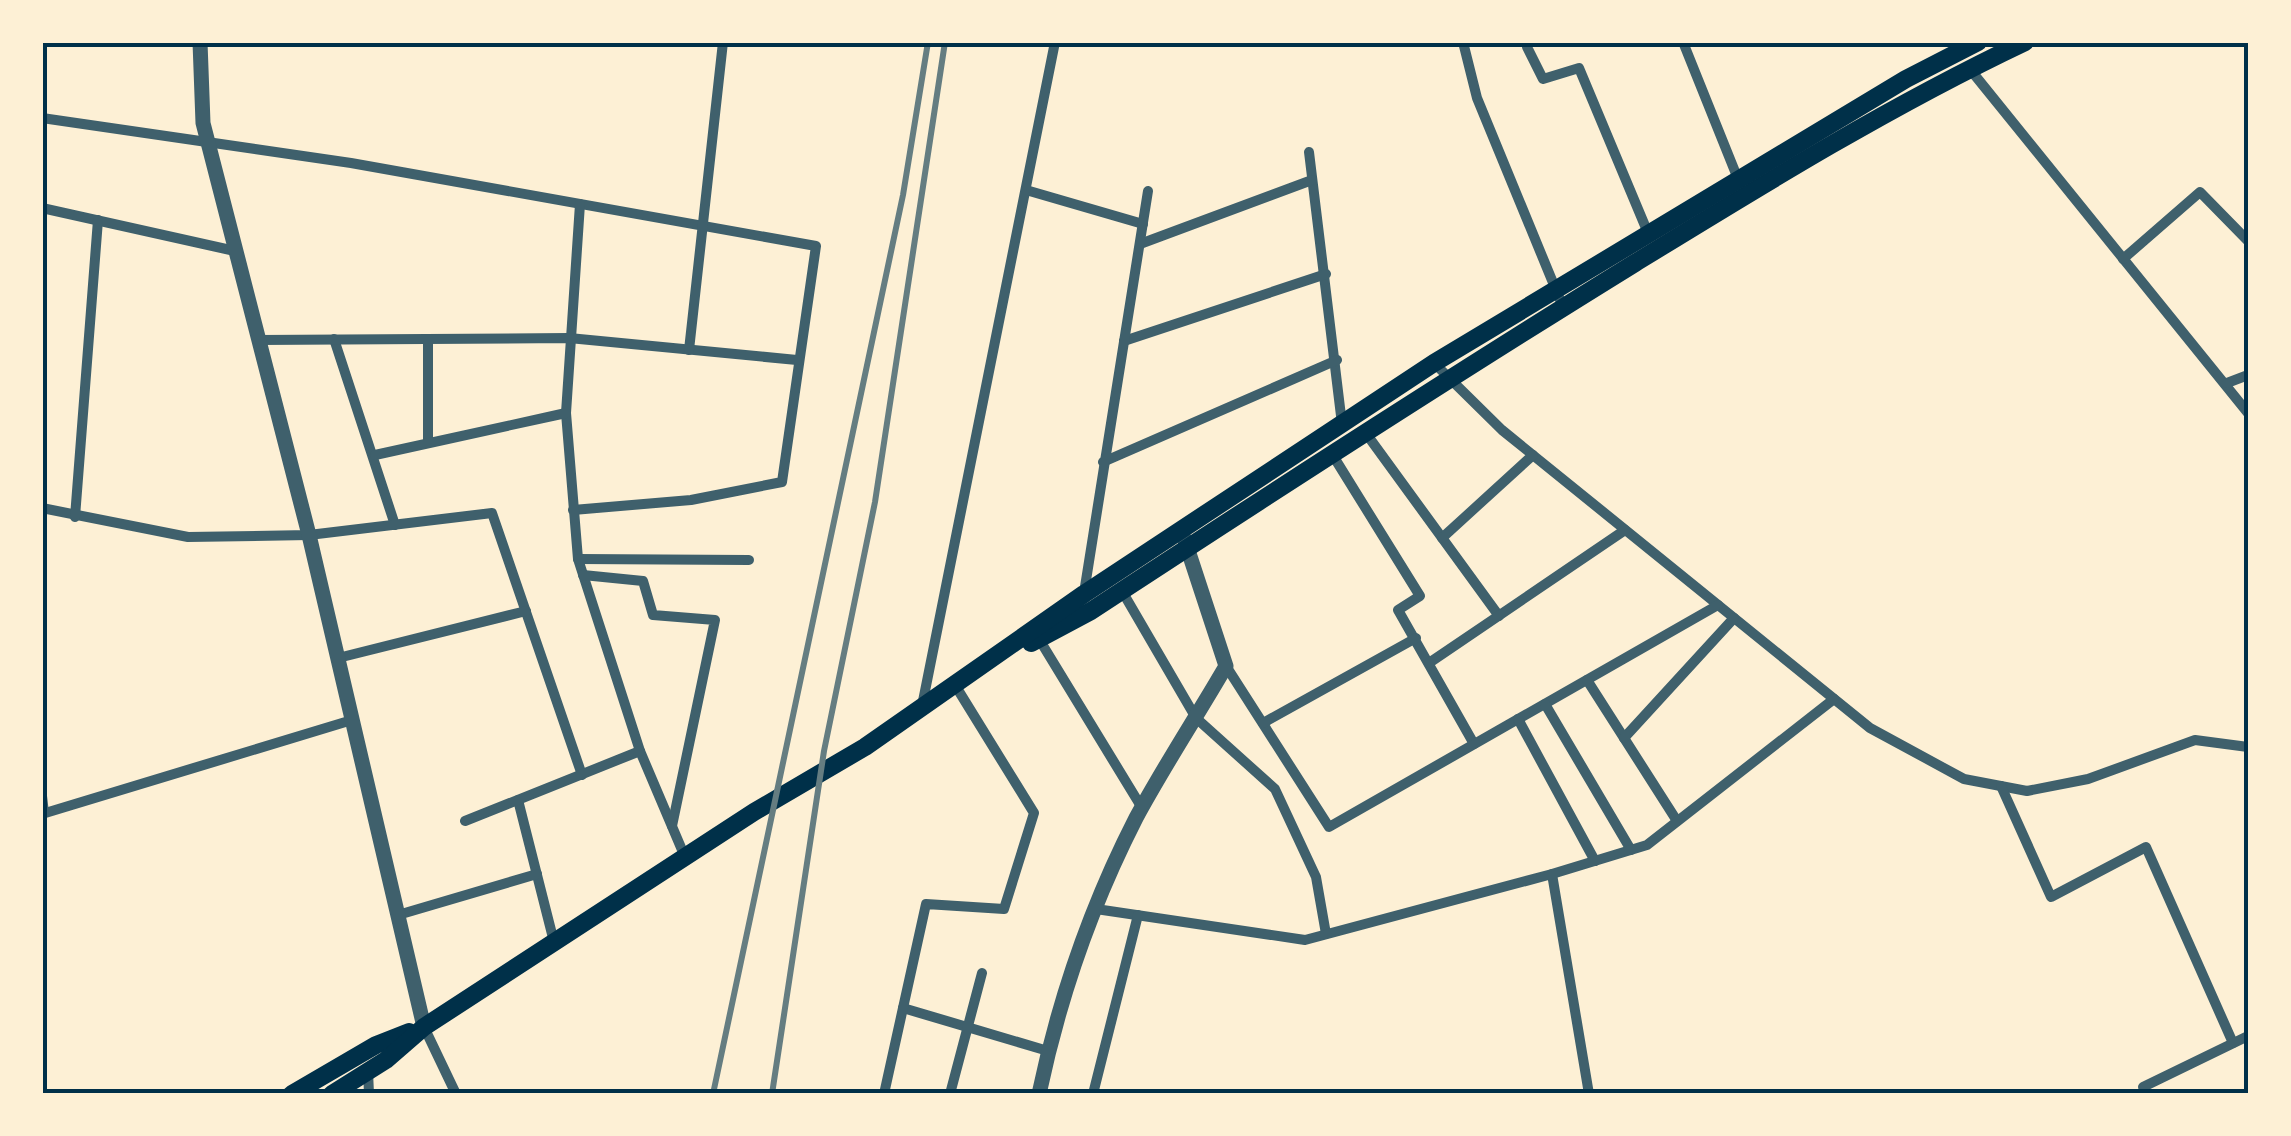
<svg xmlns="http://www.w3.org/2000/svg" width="2291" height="1136" viewBox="0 0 2291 1136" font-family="Lato,sans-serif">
<rect width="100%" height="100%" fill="#fdf0d5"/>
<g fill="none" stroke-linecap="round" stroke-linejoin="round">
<g stroke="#3f606c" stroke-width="10">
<path d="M 1463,42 L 1477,98 L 1563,307"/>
<path d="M 1683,42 L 1738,179"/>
<path d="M 1527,47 L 1543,79 L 1579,68 L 1648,233"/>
<path d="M 1969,68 L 2248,413"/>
<path d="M 42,118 L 351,163 L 816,246 L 782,482 L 691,500 L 573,510"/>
<path d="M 1309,152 L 1342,424"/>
<path d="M 1026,190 L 1143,224"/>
<path d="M 580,204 L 566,413 L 578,559 L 640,751 L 685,857"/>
<path d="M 42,208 L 235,251"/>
<path d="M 1140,244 L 1312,180"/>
<path d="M 2123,259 L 2200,192 L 2248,241"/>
<path d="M 334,339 L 395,525"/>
<path d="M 428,339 L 428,443"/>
<path d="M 258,340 L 569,338 L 797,360"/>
<path d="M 1124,341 L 1326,274"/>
<path d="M 689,350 L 723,42"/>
<path d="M 1434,363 L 1502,430 L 1870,728 L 1964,779 L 2027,791 L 2088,779 L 2195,740 L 2248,747"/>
<path d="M 2227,383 L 2248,375"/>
<path d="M 1365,432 L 1499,616"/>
<path d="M 1332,454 L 1420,596 L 1398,610 L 1474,744"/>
<path d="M 375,455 L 566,413"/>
<path d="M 1103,462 L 1337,360"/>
<path d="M 42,508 L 188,537 L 309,535 L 492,513 L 582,775"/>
<path d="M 75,517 L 98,220"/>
<path d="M 1442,538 L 1533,455"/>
<path d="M 578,559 L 749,560"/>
<path d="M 583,575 L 643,581 L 653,615 L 715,620 L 672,826"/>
<path d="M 1122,591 L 1196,718 L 1275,789 L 1316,877 L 1326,934"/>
<path d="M 1084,593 L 1148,191"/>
<path d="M 1039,639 L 1142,808"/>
<path d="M 338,658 L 526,611"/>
<path d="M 1429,663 L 1625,530"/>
<path d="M 1226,666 L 1329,827 L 1718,605"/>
<path d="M 1587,680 L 1677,821"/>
<path d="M 1545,704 L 1631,850"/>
<path d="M 922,706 L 1055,42"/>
<path d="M 1518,719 L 1595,861"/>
<path d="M 1263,723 L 1416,638"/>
<path d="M 1624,738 L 1734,618"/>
<path d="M 2001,786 L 2051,897 L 2146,847 L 2233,1043"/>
<path d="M 42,796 L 44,813"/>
<path d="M 518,800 L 554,942"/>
<path d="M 42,814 L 352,720"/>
<path d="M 465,821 L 640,751"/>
<path d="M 1552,874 L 1589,1094"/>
<path d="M 1096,909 L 1305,940 L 1552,874 L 1647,845 L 1834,699"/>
<path d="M 398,915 L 537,874"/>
<path d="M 903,1008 L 1048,1051"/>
<path d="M 424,1027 L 456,1094"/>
<path d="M 368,1071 L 369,1094"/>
<path d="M 884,1094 L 926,904 L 1004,909 L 1034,813 L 955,685"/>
<path d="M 950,1094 L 982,973"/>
<path d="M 1093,1094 L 1138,915"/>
<path d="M 2146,1094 L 2143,1087 L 2248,1036"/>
</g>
<g stroke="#3f606c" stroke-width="15">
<path d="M 200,42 L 203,123 L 309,535 L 424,1027"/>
<path d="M 1039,1094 C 1059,999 1092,904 1136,818 C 1164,766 1197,716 1226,666 L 1184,538"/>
</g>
<g stroke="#003049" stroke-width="18">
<path d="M 1031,643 L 1091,611 C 1271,493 1452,376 1635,263 C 1762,185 1890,106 2025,42"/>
<path d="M 292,1094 L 376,1045 L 409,1032"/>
<path d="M 332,1094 L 386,1060 L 424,1027 L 754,812 L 865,747 L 1084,594 L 1434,363 L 1906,79 L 1978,42"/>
</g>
<g stroke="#657d81" stroke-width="6">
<path d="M 713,1094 L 903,195 L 928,42"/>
<path d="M 772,1094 L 824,751 L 875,502 L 945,42"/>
</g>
</g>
<rect width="2291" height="1136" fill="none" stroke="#fdf0d5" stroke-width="90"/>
<rect x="45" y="45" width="2201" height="1046" fill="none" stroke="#003049" stroke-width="4"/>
</svg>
